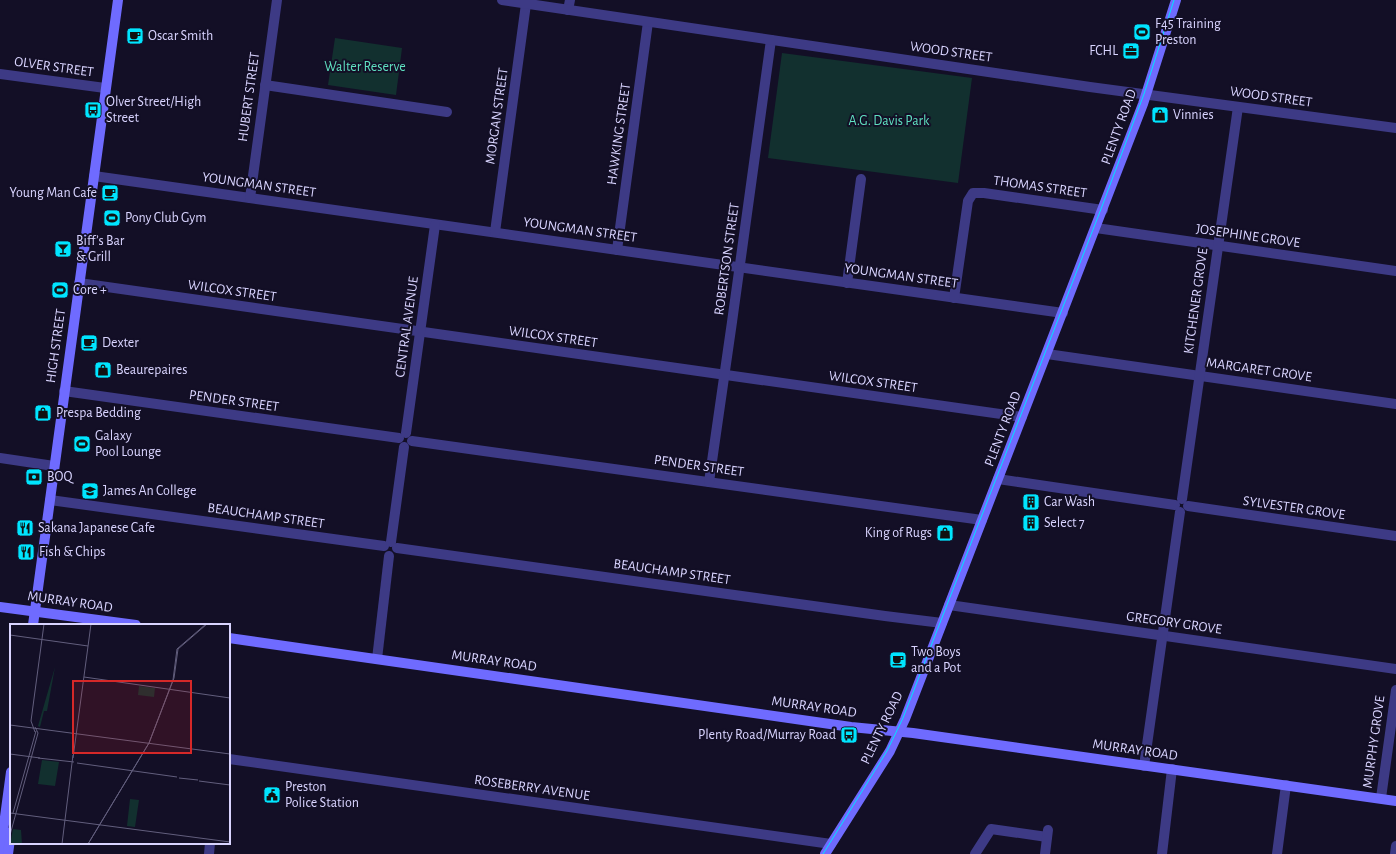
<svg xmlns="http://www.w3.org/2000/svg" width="1396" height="854" viewBox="0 0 1396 854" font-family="'Alegreya Sans',sans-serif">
<rect width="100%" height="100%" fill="#130f26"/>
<g fill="#12302f">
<path d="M 335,38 L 402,48 L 396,95 L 328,85 Z"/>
<path d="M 782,53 L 972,78 L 958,183 L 768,158 Z"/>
</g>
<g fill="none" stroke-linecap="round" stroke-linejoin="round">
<g stroke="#3d3a85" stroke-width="10">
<path d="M 568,10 L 570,0"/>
<path d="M 0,74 L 105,88"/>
<path d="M 265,85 L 447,112"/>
<path d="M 94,176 L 1063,313"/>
<path d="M 250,198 L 277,0"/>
<path d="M 1096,228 L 1396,271"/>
<path d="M 495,232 L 526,4"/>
<path d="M 617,250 L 648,22"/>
<path d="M 79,283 L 1022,417"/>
<path d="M 847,283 L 861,179"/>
<path d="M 954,298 L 968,201 L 973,193 L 984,193 L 1103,210"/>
<path d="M 1047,354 L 1396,404"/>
<path d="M 64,391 L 399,438"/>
<path d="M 406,433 L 435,225"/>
<path d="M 412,441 L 982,520"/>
<path d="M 0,458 L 54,466"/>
<path d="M 998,479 L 1175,505"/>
<path d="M 709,482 L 732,322 L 771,40"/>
<path d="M 1182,499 L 1238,107"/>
<path d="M 50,500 L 384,546"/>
<path d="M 1188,506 L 1396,536"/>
<path d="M 391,542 L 404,447"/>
<path d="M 397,548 L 885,616 L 942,623"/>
<path d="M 949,605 L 1396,669"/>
<path d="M 377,659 L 389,556"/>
<path d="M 229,759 L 831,844"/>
<path d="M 1144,766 L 1180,512"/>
<path d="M 1381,798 L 1396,690"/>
<path d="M 209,854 L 210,843"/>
<path d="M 975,854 L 991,829 L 1047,837"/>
<path d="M 1045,854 L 1048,830"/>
<path d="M 1162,854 L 1172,769"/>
<path d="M 1277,854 L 1286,785"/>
<path d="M 1395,854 L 1396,846"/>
</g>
<path stroke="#3d3a85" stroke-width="10" d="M 502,0 L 1090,87 L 1396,128"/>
<g stroke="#6f6bff" stroke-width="10">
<path d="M 0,607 L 136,625"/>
<path d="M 33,625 L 118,0"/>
<path d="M 229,638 L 851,727 L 913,733 L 1396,801"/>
<path d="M 0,854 L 11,772"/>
<path d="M 8,854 L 11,832"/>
<path d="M 825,854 L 890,751 L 905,719 L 1143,104 L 1176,0"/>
</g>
<path stroke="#00e5ff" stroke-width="1" d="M 823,854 L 887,751 L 903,718 L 1101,209 L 1144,94 L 1174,0"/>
</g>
<defs>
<g id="stadium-square" transform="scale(0.9)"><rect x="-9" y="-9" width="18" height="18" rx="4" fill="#00e5ff" stroke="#130f26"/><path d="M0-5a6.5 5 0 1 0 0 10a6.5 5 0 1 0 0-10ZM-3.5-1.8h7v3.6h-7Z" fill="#111"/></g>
<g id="cafe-square" transform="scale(0.9)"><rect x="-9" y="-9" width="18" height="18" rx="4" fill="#00e5ff" stroke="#130f26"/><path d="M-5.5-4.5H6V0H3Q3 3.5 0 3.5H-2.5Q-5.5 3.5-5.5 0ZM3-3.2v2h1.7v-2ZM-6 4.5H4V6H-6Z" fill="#111"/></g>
<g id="office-square" transform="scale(0.9)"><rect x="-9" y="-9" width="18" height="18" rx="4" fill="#00e5ff" stroke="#130f26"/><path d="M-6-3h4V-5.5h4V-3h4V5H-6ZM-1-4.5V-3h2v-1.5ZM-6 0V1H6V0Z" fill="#111"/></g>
<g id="bus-square" transform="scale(0.9)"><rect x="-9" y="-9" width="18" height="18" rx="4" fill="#00e5ff" stroke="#130f26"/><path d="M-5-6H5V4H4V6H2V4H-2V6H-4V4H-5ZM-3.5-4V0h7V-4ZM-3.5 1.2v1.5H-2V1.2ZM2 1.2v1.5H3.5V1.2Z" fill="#111"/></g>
<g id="shop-square" transform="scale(0.9)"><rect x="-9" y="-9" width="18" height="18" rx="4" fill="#00e5ff" stroke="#130f26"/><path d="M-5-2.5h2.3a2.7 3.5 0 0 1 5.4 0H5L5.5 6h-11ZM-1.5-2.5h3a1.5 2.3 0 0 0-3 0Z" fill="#111"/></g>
<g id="bar-square" transform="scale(0.9)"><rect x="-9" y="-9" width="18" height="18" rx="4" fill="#00e5ff" stroke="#130f26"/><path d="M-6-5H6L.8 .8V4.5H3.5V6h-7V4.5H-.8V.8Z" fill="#111"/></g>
<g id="bank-square" transform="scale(0.9)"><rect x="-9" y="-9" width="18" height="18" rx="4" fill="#00e5ff" stroke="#130f26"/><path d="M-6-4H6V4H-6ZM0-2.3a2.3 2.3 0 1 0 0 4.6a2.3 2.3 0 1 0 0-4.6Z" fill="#111"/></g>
<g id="university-square" transform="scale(0.9)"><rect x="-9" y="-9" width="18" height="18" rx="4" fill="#00e5ff" stroke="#130f26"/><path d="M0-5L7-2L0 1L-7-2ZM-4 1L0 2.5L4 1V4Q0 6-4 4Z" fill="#111"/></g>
<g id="building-square" transform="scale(0.9)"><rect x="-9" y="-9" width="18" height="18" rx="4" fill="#00e5ff" stroke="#130f26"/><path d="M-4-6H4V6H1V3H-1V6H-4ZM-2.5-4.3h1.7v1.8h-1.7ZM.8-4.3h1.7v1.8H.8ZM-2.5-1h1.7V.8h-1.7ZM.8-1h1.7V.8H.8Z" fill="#111"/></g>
<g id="restaurant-square" transform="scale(0.9)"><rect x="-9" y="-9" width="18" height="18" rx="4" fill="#00e5ff" stroke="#130f26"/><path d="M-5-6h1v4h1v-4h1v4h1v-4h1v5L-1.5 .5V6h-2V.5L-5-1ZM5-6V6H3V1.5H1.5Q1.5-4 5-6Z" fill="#111"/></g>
<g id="civic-square" transform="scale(0.9)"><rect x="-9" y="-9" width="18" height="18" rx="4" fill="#00e5ff" stroke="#130f26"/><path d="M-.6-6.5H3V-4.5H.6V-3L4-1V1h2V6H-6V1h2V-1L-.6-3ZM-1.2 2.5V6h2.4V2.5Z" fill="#111"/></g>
</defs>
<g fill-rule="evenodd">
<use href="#stadium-square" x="1142" y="32"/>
<use href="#cafe-square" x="135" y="36"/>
<use href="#office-square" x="1131" y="51"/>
<use href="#bus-square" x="93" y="110"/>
<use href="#shop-square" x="1160" y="115"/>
<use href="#cafe-square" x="110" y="193"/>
<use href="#stadium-square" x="112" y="218"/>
<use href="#bar-square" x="63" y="249"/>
<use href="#stadium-square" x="60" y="290"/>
<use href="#cafe-square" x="89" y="343"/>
<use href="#shop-square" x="103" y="370"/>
<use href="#shop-square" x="43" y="413"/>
<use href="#stadium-square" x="82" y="444"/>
<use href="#bank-square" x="34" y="477"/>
<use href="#university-square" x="90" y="491"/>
<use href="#building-square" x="1031" y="502"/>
<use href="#building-square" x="1031" y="523"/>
<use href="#restaurant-square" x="25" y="528"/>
<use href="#shop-square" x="945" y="533"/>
<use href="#restaurant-square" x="26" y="552"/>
<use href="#cafe-square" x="898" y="660"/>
<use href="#bus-square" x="849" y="735"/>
<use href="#civic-square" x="272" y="795"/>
</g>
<g text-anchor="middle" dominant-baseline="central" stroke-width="4" stroke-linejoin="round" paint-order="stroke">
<g font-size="14" fill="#d9d4ff" stroke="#130f26" text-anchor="start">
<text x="1155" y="24">F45 Training<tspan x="1155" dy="16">Preston</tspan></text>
<text x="148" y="36">Oscar Smith</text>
<text x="1118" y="51" text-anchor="end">FCHL</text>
<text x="106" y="102">Olver Street/High<tspan x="106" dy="16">Street</tspan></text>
<text x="1173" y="115">Vinnies</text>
<text x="97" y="193" text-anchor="end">Young Man Cafe</text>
<text x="125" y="218">Pony Club Gym</text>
<text x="76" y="241">Biff’s Bar<tspan x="76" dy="16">&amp; Grill</tspan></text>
<text x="73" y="290">Core +</text>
<text x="102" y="343">Dexter</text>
<text x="116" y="370">Beaurepaires</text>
<text x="56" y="413">Prespa Bedding</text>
<text x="95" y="436">Galaxy<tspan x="95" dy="16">Pool Lounge</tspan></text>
<text x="47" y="477">BOQ</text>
<text x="103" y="491">James An College</text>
<text x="1044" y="502">Car Wash</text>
<text x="1044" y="523">Select 7</text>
<text x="38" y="528">Sakana Japanese Cafe</text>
<text x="932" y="533" text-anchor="end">King of Rugs</text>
<text x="39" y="552">Fish &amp; Chips</text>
<text x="911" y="652">Two Boys<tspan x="911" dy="16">and a Pot</tspan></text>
<text x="836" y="735" text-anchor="end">Plenty Road/Murray Road</text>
<text x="285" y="787">Preston<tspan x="285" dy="16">Police Station</tspan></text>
</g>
<g font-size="14" fill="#d9d4ff" stroke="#130f26">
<text transform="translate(951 52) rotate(8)">WOOD STREET</text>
<text transform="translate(54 67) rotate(8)">OLVER STREET</text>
<text transform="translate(249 97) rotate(-82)">HUBERT STREET</text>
<text transform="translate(1271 97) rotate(8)">WOOD STREET</text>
<text transform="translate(497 116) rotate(-82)">MORGAN STREET</text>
<text transform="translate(1119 127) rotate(-70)">PLENTY ROAD</text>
<text transform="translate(619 134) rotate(-82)">HAWKING STREET</text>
<text transform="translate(259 185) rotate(8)">YOUNGMAN STREET</text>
<text transform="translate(1040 187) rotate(8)">THOMAS STREET</text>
<text transform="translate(580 230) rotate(8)">YOUNGMAN STREET</text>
<text transform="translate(1248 236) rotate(8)">JOSEPHINE GROVE</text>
<text transform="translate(727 259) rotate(-82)">ROBERTSON STREET</text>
<text transform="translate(901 276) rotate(8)">YOUNGMAN STREET</text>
<text transform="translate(232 291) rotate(8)">WILCOX STREET</text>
<text transform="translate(1196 301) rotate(-82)">KITCHENER GROVE</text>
<text transform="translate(407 327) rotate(-82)">CENTRAL AVENUE</text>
<text transform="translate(553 337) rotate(8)">WILCOX STREET</text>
<text transform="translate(56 346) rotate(-82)">HIGH STREET</text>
<text transform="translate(1259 370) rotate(8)">MARGARET GROVE</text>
<text transform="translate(873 382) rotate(8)">WILCOX STREET</text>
<text transform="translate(234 401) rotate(8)">PENDER STREET</text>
<text transform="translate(1003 429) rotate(-69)">PLENTY ROAD</text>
<text transform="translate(699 466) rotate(8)">PENDER STREET</text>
<text transform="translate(1294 508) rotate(8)">SYLVESTER GROVE</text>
<text transform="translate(266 516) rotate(8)">BEAUCHAMP STREET</text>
<text transform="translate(672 572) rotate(8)">BEAUCHAMP STREET</text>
<text transform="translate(70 602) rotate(8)">MURRAY ROAD</text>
<text transform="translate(1174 623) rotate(8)">GREGORY GROVE</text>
<text transform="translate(494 661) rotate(8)">MURRAY ROAD</text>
<text transform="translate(814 707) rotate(8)">MURRAY ROAD</text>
<text transform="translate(882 728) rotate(-64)">PLENTY ROAD</text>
<text transform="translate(1374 742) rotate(-82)">MURPHY GROVE</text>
<text transform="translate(1135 750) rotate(8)">MURRAY ROAD</text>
<text transform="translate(532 788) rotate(8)">ROSEBERRY AVENUE</text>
</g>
<g font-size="14" fill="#5fe0c0" stroke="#130f26">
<text x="365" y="67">Walter Reserve</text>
<text x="889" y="121">A.G. Davis Park</text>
</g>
</g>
<g transform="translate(10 624)">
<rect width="220" height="220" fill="#130f26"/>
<path d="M 45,43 L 37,87 L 34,87 L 30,103 L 28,102 ZM 129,62 L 145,64 L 144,73 L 128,71 ZM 32,136 L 49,138 L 45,162 L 28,160 ZM 120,175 L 129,176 L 125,203 L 117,202 ZM 3,205 L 11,206 L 12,220 L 0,220 Z" fill="#12302f"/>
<path fill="none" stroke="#625e7d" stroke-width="1" d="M 0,11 L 78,22M 74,53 L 220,74M 0,101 L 220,130M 25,108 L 21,97 L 34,0M 0,130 L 30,134M 28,134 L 64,138M 63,134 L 81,0M 67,139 L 167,153M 169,154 L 188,156M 189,157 L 220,161M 0,189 L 220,218M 3,189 L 26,107M 6,189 L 28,109 L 25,103M 0,211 L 6,189M 52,220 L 63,131M 78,220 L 139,119 L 163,56 L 167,25 L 196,0M 78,220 L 139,119 L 164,54 L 168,25 L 197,0"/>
<path fill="#d62828" fill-opacity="0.15" stroke="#d62828" stroke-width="2" d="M 63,57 L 181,57 L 181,129 L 63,129 Z"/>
<rect width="220" height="220" fill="none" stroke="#d9d4ff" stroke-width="2"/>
</g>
</svg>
